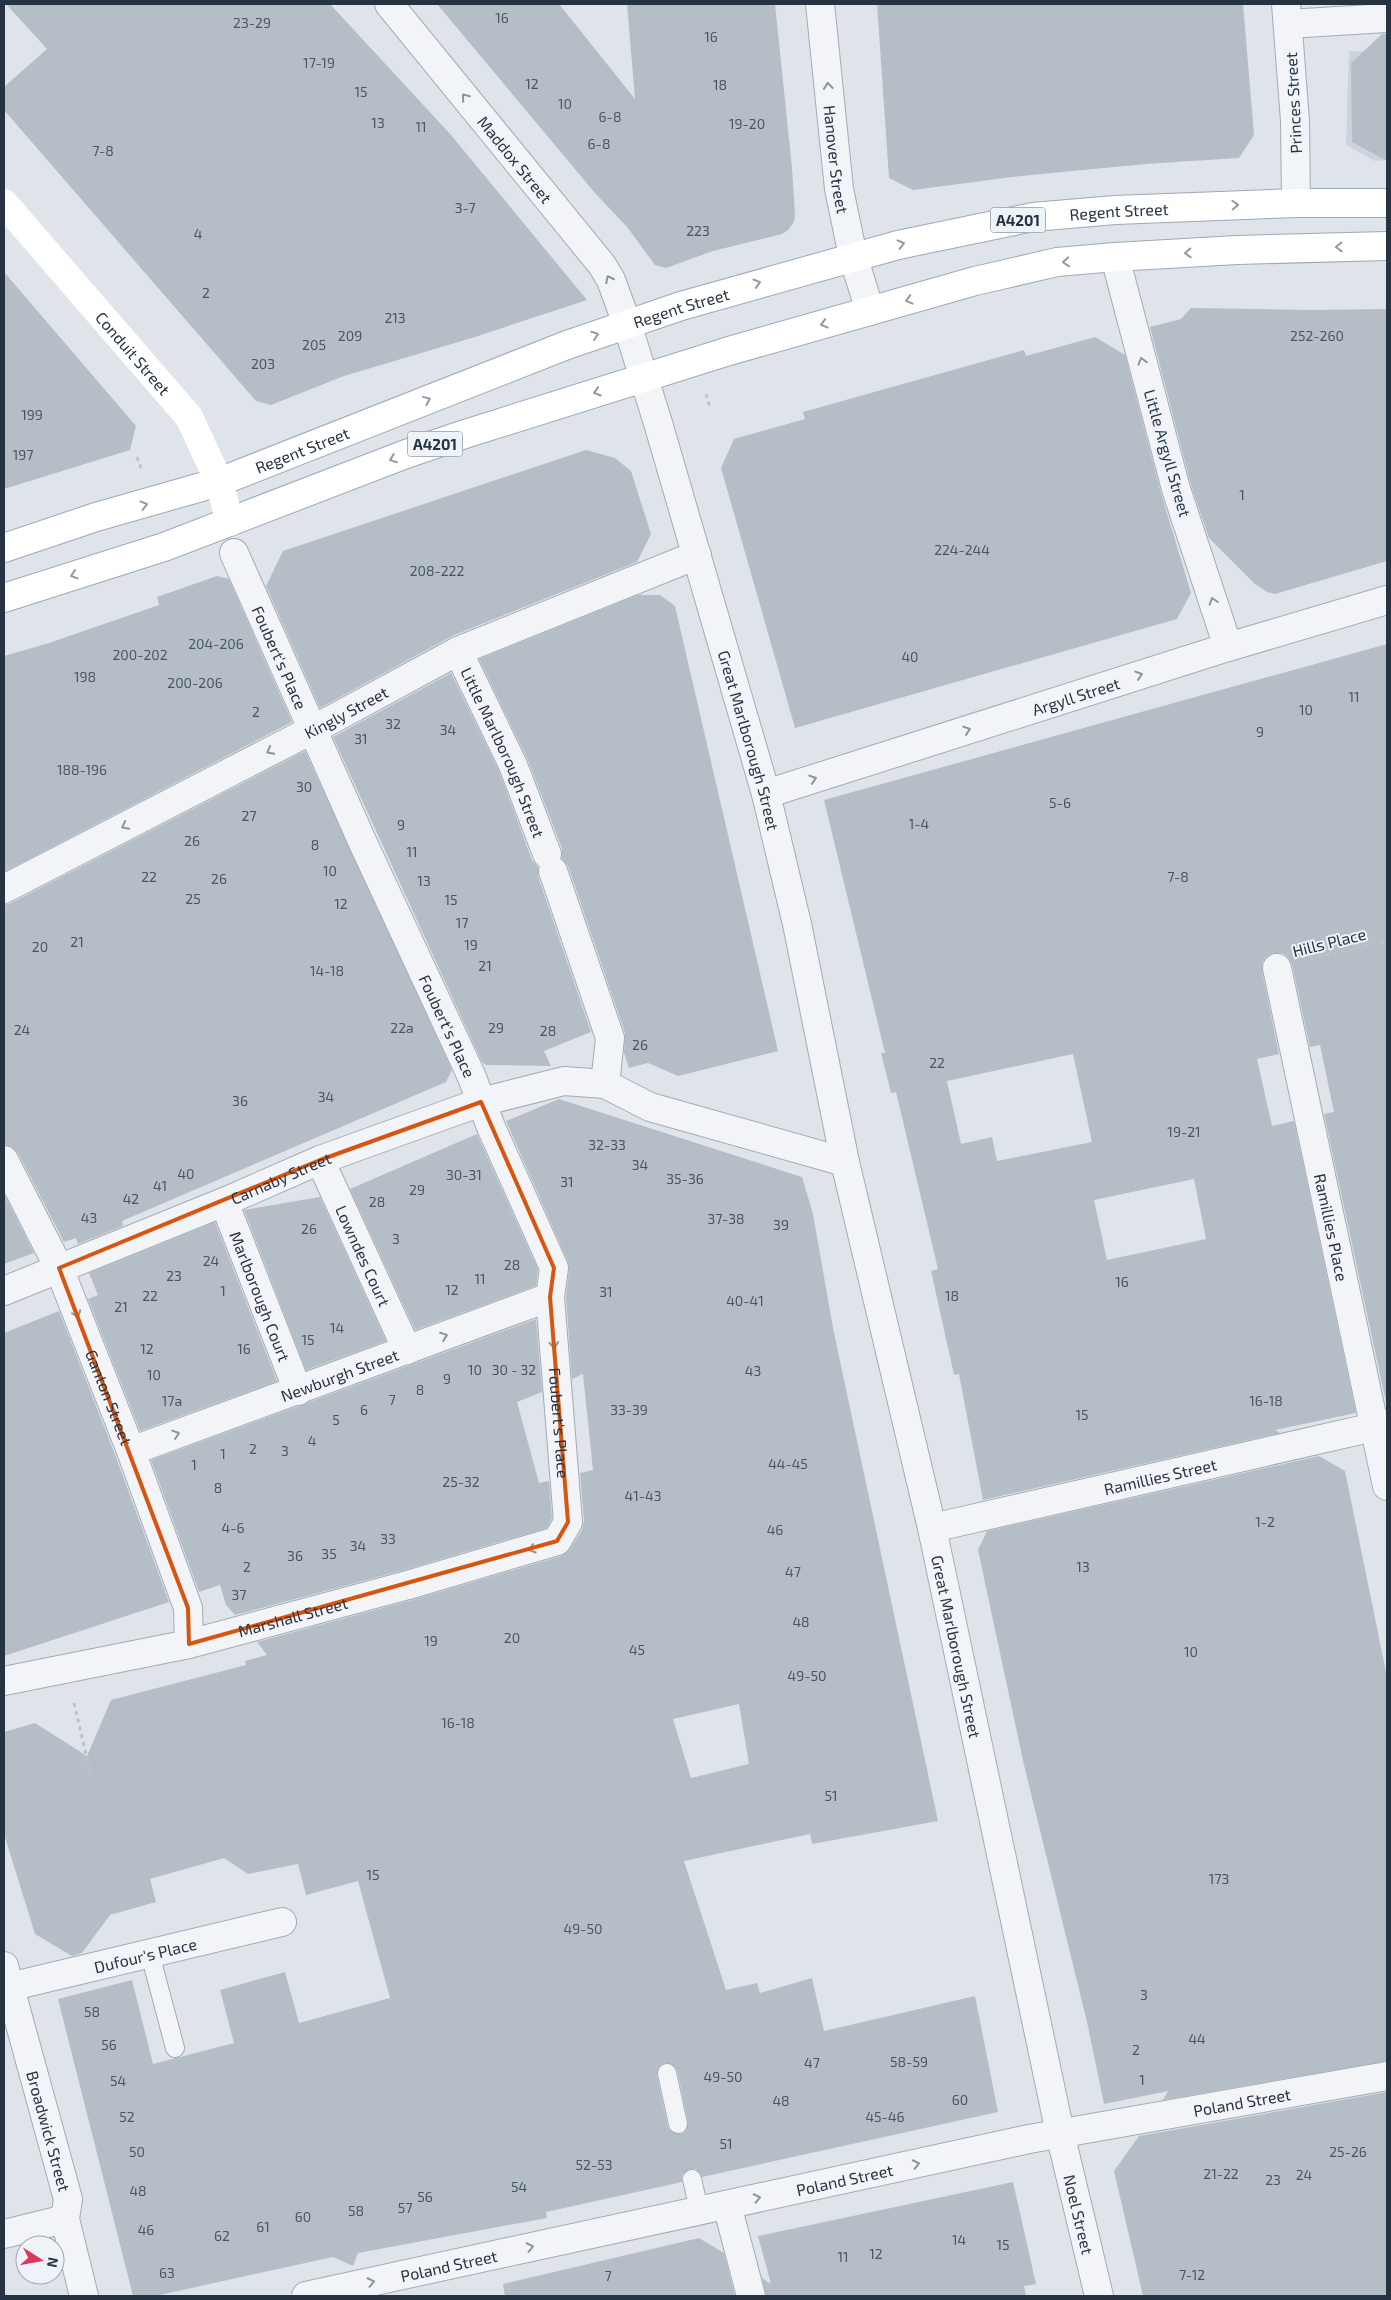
<svg xmlns="http://www.w3.org/2000/svg" width="1391" height="2300" viewBox="0 0 1391 2300" font-family="'Exo 2',sans-serif">
<rect width="100%" height="100%" fill="#dee4ea"/>
<path fill="#ccd3dc" d="M 1349,51 L 1387,52 L 1387,160 L 1375,161 L 1346,145 Z"/>
<g fill="#b5bec7" fill-rule="evenodd">
<path d="M 6,4 L 330,4 L 451,135 L 587,300 L 475,337 L 344,376 L 271,405 L 256,401 L 4,110 L 4,87 L 47,49 Z"/>
<path d="M 437,4 L 559,4 L 635,99 L 627,4 L 775,4 L 792,168 L 795,215 L 794,222 L 788,230 L 782,234 L 713,251 L 666,268 L 655,265 L 627,227 L 595,193 Z"/>
<path d="M 877,4 L 1243,4 L 1254,135 L 1239,158 L 1145,164 L 1012,177 L 913,190 L 889,178 Z"/>
<path d="M 1382,34 L 1387,34 L 1387,161 L 1352,142 L 1351,63 Z"/>
<path d="M 4,272 L 136,426 L 130,450 L 4,489 Z"/>
<path d="M 1191,308 L 1311,310 L 1387,309 L 1387,561 L 1275,594 L 1267,592 L 1255,584 L 1209,538 L 1191,485 L 1150,327 L 1181,319 Z"/>
<path d="M 1095,337 L 1125,355 L 1161,493 L 1191,593 L 1177,619 L 795,728 L 721,468 L 734,439 L 805,419 L 803,412 L 1024,350 L 1026,356 Z"/>
<path d="M 586,450 L 615,458 L 631,471 L 651,534 L 637,562 L 452,636 L 320,708 L 266,586 L 283,551 Z"/>
<path d="M 217,576 L 229,579 L 292,722 L 4,872 L 4,656 L 49,643 L 159,605 L 157,597 Z"/>
<path d="M 638,595 L 660,595 L 675,606 L 778,1051 L 678,1076 L 648,1063 L 629,1068 L 624,1053 L 625,1033 L 568,866 L 562,858 L 562,848 L 527,758 L 479,659 Z"/>
<path d="M 1387,644 L 1387,1407 L 1324,1114 L 1334,1112 L 1320,1045 L 1310,1047 L 1292,964 L 1288,957 L 1282,953 L 1273,953 L 1266,957 L 1262,963 L 1262,971 L 1279,1054 L 1257,1059 L 1272,1126 L 1294,1121 L 1356,1413 L 1275,1430 L 1280,1433 L 983,1500 L 959,1374 L 954,1375 L 931,1271 L 938,1269 L 896,1092 L 891,1093 L 881,1053 L 885,1053 L 824,800 ZM 1073,1054 L 1092,1142 L 997,1161 L 992,1137 L 961,1144 L 947,1081 ZM 1194,1179 L 1206,1239 L 1107,1260 L 1094,1200 Z"/>
<path d="M 451,673 L 499,771 L 532,860 L 538,867 L 538,876 L 591,1032 L 544,1051 L 551,1066 L 486,1065 L 482,1062 L 333,737 Z"/>
<path d="M 305,751 L 452,1070 L 446,1082 L 122,1221 L 123,1226 L 78,1244 L 76,1238 L 64,1242 L 18,1153 L 12,1147 L 4,1145 L 4,905 L 11,903 Z"/>
<path d="M 559,1099 L 802,1177 L 813,1214 L 833,1328 L 938,1821 L 812,1844 L 810,1834 L 684,1861 L 726,1990 L 757,1983 L 760,1993 L 812,1978 L 824,2031 L 975,1996 L 998,2112 L 702,2177 L 696,2169 L 689,2169 L 682,2175 L 682,2182 L 546,2212 L 547,2218 L 358,2253 L 353,2266 L 333,2257 L 155,2296 L 133,2296 L 58,1999 L 132,1980 L 153,2064 L 234,2043 L 220,1990 L 285,1972 L 299,2023 L 390,1998 L 358,1881 L 306,1895 L 298,1864 L 248,1874 L 224,1858 L 150,1879 L 156,1902 L 110,1915 L 82,1953 L 72,1956 L 35,1934 L 4,1834 L 4,1732 L 35,1723 L 87,1756 L 111,1700 L 246,1665 L 245,1661 L 267,1655 L 257,1642 L 412,1600 L 561,1556 L 570,1549 L 582,1530 L 584,1521 L 580,1473 L 593,1470 L 583,1374 L 572,1379 L 566,1297 L 569,1270 L 568,1262 L 506,1121 ZM 739,1704 L 749,1764 L 691,1778 L 673,1719 ZM 665,2063 L 674,2066 L 677,2070 L 688,2122 L 685,2132 L 680,2134 L 670,2131 L 668,2127 L 657,2075 L 660,2066 Z"/>
<path d="M 477,1134 L 538,1270 L 536,1286 L 415,1330 L 350,1189 Z"/>
<path d="M 4,1194 L 34,1253 L 4,1264 Z"/>
<path d="M 320,1197 L 386,1341 L 306,1370 L 244,1210 Z"/>
<path d="M 215,1222 L 277,1381 L 140,1431 L 88,1299 L 98,1295 L 89,1273 Z"/>
<path d="M 59,1311 L 116,1457 L 169,1602 L 4,1656 L 4,1333 Z"/>
<path d="M 536,1319 L 542,1392 L 517,1402 L 539,1483 L 549,1481 L 552,1518 L 547,1528 L 404,1570 L 235,1615 L 226,1605 L 220,1585 L 199,1592 L 151,1460 Z"/>
<path d="M 1319,1456 L 1345,1471 L 1387,1677 L 1387,2061 L 1163,2100 L 1168,2091 L 1104,2104 L 1087,2022 L 1024,1765 L 978,1550 L 987,1531 Z"/>
<path d="M 1387,2092 L 1387,2296 L 1143,2296 L 1114,2171 L 1139,2136 Z"/>
<path d="M 1013,2182 L 1036,2284 L 1024,2286 L 1026,2296 L 766,2296 L 762,2278 L 771,2284 L 758,2236 Z"/>
<path d="M 699,2238 L 724,2253 L 735,2296 L 505,2296 L 503,2284 Z"/>
</g>
<g fill="none" stroke-linecap="round" stroke-linejoin="round">
<g stroke="#a3abb4" stroke-width="20">
<g id="service">
<path d="M 150,1954 L 175,2048"/>
<path d="M 667,2073 L 678,2124"/>
<path d="M 692,2179 L 699,2210"/>
</g>
</g>
<g stroke="#a3abb4" stroke-width="30">
<g id="pedestrian">
<path d="M 1295,121 L 1296,203"/>
<path id="s1" d="M 234,553 L 363,843 L 471,1075 L 491,1127 L 554,1268 L 550,1297 L 568,1522 L 557,1541 L 408,1585"/>
<path d="M 1228,647 L 1387,600"/>
<path id="s2" d="M 458,651 L 513,765 L 547,854"/>
<path d="M 553,871 L 610,1038 L 605,1084"/>
<path id="s3" d="M 4,889 L 329,721 L 458,651 L 697,555"/>
<path id="s4" d="M 1277,968 L 1387,1486"/>
<path id="s5" d="M 4,1160 L 59,1268 L 131,1451 L 188,1608 L 189,1644"/>
<path id="s6" d="M 320,1160 L 407,1350"/>
<path id="s7" d="M 224,1202 L 298,1391"/>
<path id="s8" d="M 4,1291 L 224,1202 L 320,1160 L 481,1102 L 564,1081 L 605,1084 L 650,1107 L 845,1162"/>
<path id="s9" d="M 131,1451 L 550,1297"/>
<path id="s10" d="M 932,1528 L 1387,1424"/>
</g>
</g>
<g stroke="#a3abb4" stroke-width="30">
<g id="minor">
<path d="M 1286,4 L 1295,121"/>
<path d="M 1288,24 L 1387,18"/>
<path id="s11" d="M 766,794 L 1228,647 L 1176,489 L 1115,257"/>
<path id="s12" d="M 4,1681 L 189,1644 L 408,1585"/>
<path id="s13" d="M 4,1966 L 68,2199 L 65,2219 L 84,2296"/>
<path id="s14" d="M 9,1987 L 282,1922"/>
<path d="M 727,2205 L 751,2296"/>
<path d="M 4,2234 L 65,2219"/>
<path id="s15" d="M 306,2296 L 1029,2139 L 1387,2076"/>
</g>
</g>
<g stroke="#a3abb4" stroke-width="30">
<g id="tertiary">
<path id="s16" d="M 389,4 L 602,265 L 611,280 L 627,324 L 658,423 L 766,794 L 797,924 L 845,1162 L 932,1528 L 1060,2133 L 1099,2296"/>
<path id="s17" d="M 820,4 L 839,189 L 853,256 L 870,311"/>
</g>
</g>
<g stroke="#9ca9b7" stroke-width="30">
<g id="primary">
<path id="s19" d="M 4,548 L 96,517 L 219,482 L 567,345 L 681,306 L 898,245 L 1033,217 L 1115,210 L 1296,203 L 1387,203"/>
<path d="M 4,598 L 164,547 L 406,454 L 465,434 L 729,351 L 975,281 L 1057,262 L 1115,257 L 1237,250 L 1387,246"/>
</g>
</g>
<g stroke="#bdc2c8" stroke-width="3" stroke-dasharray="4 4" stroke-linecap="butt">
<path d="M 706,394 L 710,408"/>
<path d="M 137,457 L 141,468"/>
<path d="M 1310,959 L 1387,941"/>
<path d="M 74,1703 L 91,1776"/>
</g>
<use href="#service" stroke="#f2f4f7" stroke-width="18"/>
<use href="#pedestrian" stroke="#f2f4f7" stroke-width="28"/>
<use href="#minor" stroke="#f2f4f7" stroke-width="28"/>
<use href="#tertiary" stroke="#f2f4f7" stroke-width="28"/>
<path stroke="#fff" stroke-width="28" id="s18" d="M 4,203 L 189,417 L 219,482 L 230,522"/>
<use href="#primary" stroke="#fff" stroke-width="28"/>
</g>
<defs><path id="oneway-chevron" d="M-2-3.5L2.5 0L-2 3.5" fill="none" stroke-width="1.6" stroke-linecap="round" stroke-linejoin="round" transform="scale(1.25)"/></defs>
<g stroke="#8c949c">
<use href="#oneway-chevron" transform="translate(828 86) rotate(-96)"/>
<use href="#oneway-chevron" transform="translate(465 97) rotate(-129)"/>
<use href="#oneway-chevron" transform="translate(609 279) rotate(-117)"/>
<use href="#oneway-chevron" transform="translate(1142 361) rotate(-105)"/>
<use href="#oneway-chevron" transform="translate(1213 601) rotate(-108)"/>
<use href="#oneway-chevron" transform="translate(1139 675) rotate(-18)"/>
<use href="#oneway-chevron" transform="translate(967 730) rotate(-18)"/>
<use href="#oneway-chevron" transform="translate(270 751) rotate(152)"/>
<use href="#oneway-chevron" transform="translate(813 779) rotate(-18)"/>
<use href="#oneway-chevron" transform="translate(125 826) rotate(153)"/>
<use href="#oneway-chevron" transform="translate(77 1314) rotate(69)"/>
<use href="#oneway-chevron" transform="translate(444 1336) rotate(-21)"/>
<use href="#oneway-chevron" transform="translate(554 1345) rotate(85)"/>
<use href="#oneway-chevron" transform="translate(176 1434) rotate(-19)"/>
<use href="#oneway-chevron" transform="translate(532 1549) rotate(163)"/>
<use href="#oneway-chevron" transform="translate(916 2164) rotate(-12)"/>
<use href="#oneway-chevron" transform="translate(757 2198) rotate(-12)"/>
<use href="#oneway-chevron" transform="translate(530 2247) rotate(-12)"/>
<use href="#oneway-chevron" transform="translate(371 2282) rotate(-12)"/>
</g>
<g stroke="#9299a0">
<use href="#oneway-chevron" transform="translate(1235 205) rotate(-2)"/>
<use href="#oneway-chevron" transform="translate(901 244) rotate(-14)"/>
<use href="#oneway-chevron" transform="translate(1339 247) rotate(179)"/>
<use href="#oneway-chevron" transform="translate(1188 253) rotate(177)"/>
<use href="#oneway-chevron" transform="translate(1066 262) rotate(175)"/>
<use href="#oneway-chevron" transform="translate(757 283) rotate(-16)"/>
<use href="#oneway-chevron" transform="translate(909 300) rotate(165)"/>
<use href="#oneway-chevron" transform="translate(824 324) rotate(164)"/>
<use href="#oneway-chevron" transform="translate(595 335) rotate(-19)"/>
<use href="#oneway-chevron" transform="translate(597 392) rotate(163)"/>
<use href="#oneway-chevron" transform="translate(427 400) rotate(-22)"/>
<use href="#oneway-chevron" transform="translate(393 459) rotate(159)"/>
<use href="#oneway-chevron" transform="translate(144 505) rotate(-15)"/>
<use href="#oneway-chevron" transform="translate(74 575) rotate(162)"/>
</g>
<path fill="none" stroke="#d55511" stroke-width="4" stroke-linejoin="round" d="M 481,1102 L 554,1268 L 550,1297 L 568,1522 L 557,1541 L 189,1644 L 188,1608 L 59,1268 L 320,1160 Z"/>
<g text-anchor="middle" dominant-baseline="central" stroke-width="4" stroke-linejoin="round" paint-order="stroke">
<g font-size="14" fill="#4a5663">
<text x="502" y="17">16</text>
<text x="252" y="22">23-29</text>
<text x="711" y="36">16</text>
<text x="319" y="62">17-19</text>
<text x="532" y="83">12</text>
<text x="720" y="84">18</text>
<text x="361" y="91">15</text>
<text x="565" y="103">10</text>
<text x="610" y="116">6-8</text>
<text x="378" y="122">13</text>
<text x="747" y="123">19-20</text>
<text x="421" y="126">11</text>
<text x="599" y="143">6-8</text>
<text x="103" y="150">7-8</text>
<text x="465" y="207">3-7</text>
<text x="698" y="230">223</text>
<text x="198" y="233">4</text>
<text x="206" y="292">2</text>
<text x="395" y="317">213</text>
<text x="350" y="335">209</text>
<text x="1317" y="335">252-260</text>
<text x="314" y="344">205</text>
<text x="263" y="363">203</text>
<text x="32" y="414">199</text>
<text x="23" y="454">197</text>
<text x="1242" y="494">1</text>
<text x="962" y="549">224-244</text>
<text x="437" y="570">208-222</text>
<text x="216" y="643">204-206</text>
<text x="140" y="654">200-202</text>
<text x="910" y="656">40</text>
<text x="85" y="676">198</text>
<text x="195" y="682">200-206</text>
<text x="1354" y="696">11</text>
<text x="1306" y="709">10</text>
<text x="256" y="711">2</text>
<text x="393" y="723">32</text>
<text x="448" y="729">34</text>
<text x="1260" y="731">9</text>
<text x="361" y="738">31</text>
<text x="82" y="769">188-196</text>
<text x="304" y="786">30</text>
<text x="1060" y="802">5-6</text>
<text x="249" y="815">27</text>
<text x="919" y="823">1-4</text>
<text x="401" y="824">9</text>
<text x="192" y="840">26</text>
<text x="315" y="844">8</text>
<text x="412" y="851">11</text>
<text x="330" y="870">10</text>
<text x="149" y="876">22</text>
<text x="1178" y="876">7-8</text>
<text x="219" y="878">26</text>
<text x="424" y="880">13</text>
<text x="193" y="898">25</text>
<text x="451" y="899">15</text>
<text x="341" y="903">12</text>
<text x="462" y="922">17</text>
<text x="77" y="941">21</text>
<text x="471" y="944">19</text>
<text x="40" y="946">20</text>
<text x="485" y="965">21</text>
<text x="327" y="970">14-18</text>
<text x="402" y="1027">22a</text>
<text x="496" y="1027">29</text>
<text x="22" y="1029">24</text>
<text x="548" y="1030">28</text>
<text x="640" y="1044">26</text>
<text x="937" y="1062">22</text>
<text x="326" y="1096">34</text>
<text x="240" y="1100">36</text>
<text x="1184" y="1131">19-21</text>
<text x="607" y="1144">32-33</text>
<text x="640" y="1164">34</text>
<text x="186" y="1173">40</text>
<text x="464" y="1174">30-31</text>
<text x="685" y="1178">35-36</text>
<text x="567" y="1181">31</text>
<text x="160" y="1185">41</text>
<text x="417" y="1189">29</text>
<text x="131" y="1198">42</text>
<text x="377" y="1201">28</text>
<text x="89" y="1217">43</text>
<text x="726" y="1218">37-38</text>
<text x="781" y="1224">39</text>
<text x="309" y="1228">26</text>
<text x="396" y="1238">3</text>
<text x="211" y="1260">24</text>
<text x="512" y="1264">28</text>
<text x="174" y="1275">23</text>
<text x="480" y="1278">11</text>
<text x="1122" y="1281">16</text>
<text x="452" y="1289">12</text>
<text x="223" y="1290">1</text>
<text x="606" y="1291">31</text>
<text x="150" y="1295">22</text>
<text x="952" y="1295">18</text>
<text x="745" y="1300">40-41</text>
<text x="121" y="1306">21</text>
<text x="337" y="1327">14</text>
<text x="308" y="1339">15</text>
<text x="147" y="1348">12</text>
<text x="244" y="1348">16</text>
<text x="475" y="1369">10</text>
<text x="514" y="1369">30 - 32</text>
<text x="753" y="1370">43</text>
<text x="154" y="1374">10</text>
<text x="447" y="1378">9</text>
<text x="420" y="1389">8</text>
<text x="392" y="1399">7</text>
<text x="172" y="1400">17a</text>
<text x="1266" y="1400">16-18</text>
<text x="364" y="1409">6</text>
<text x="629" y="1409">33-39</text>
<text x="1082" y="1414">15</text>
<text x="336" y="1419">5</text>
<text x="312" y="1440">4</text>
<text x="253" y="1448">2</text>
<text x="285" y="1450">3</text>
<text x="223" y="1453">1</text>
<text x="788" y="1463">44-45</text>
<text x="194" y="1464">1</text>
<text x="461" y="1481">25-32</text>
<text x="218" y="1487">8</text>
<text x="643" y="1495">41-43</text>
<text x="1265" y="1521">1-2</text>
<text x="233" y="1527">4-6</text>
<text x="775" y="1529">46</text>
<text x="388" y="1538">33</text>
<text x="358" y="1545">34</text>
<text x="329" y="1553">35</text>
<text x="295" y="1555">36</text>
<text x="247" y="1566">2</text>
<text x="1083" y="1566">13</text>
<text x="793" y="1571">47</text>
<text x="239" y="1594">37</text>
<text x="801" y="1621">48</text>
<text x="512" y="1637">20</text>
<text x="431" y="1640">19</text>
<text x="637" y="1649">45</text>
<text x="1191" y="1651">10</text>
<text x="807" y="1675">49-50</text>
<text x="458" y="1722">16-18</text>
<text x="831" y="1795">51</text>
<text x="373" y="1874">15</text>
<text x="1219" y="1878">173</text>
<text x="583" y="1928">49-50</text>
<text x="1144" y="1994">3</text>
<text x="92" y="2011">58</text>
<text x="1197" y="2038">44</text>
<text x="109" y="2044">56</text>
<text x="1136" y="2049">2</text>
<text x="909" y="2061">58-59</text>
<text x="812" y="2062">47</text>
<text x="723" y="2076">49-50</text>
<text x="1142" y="2079">1</text>
<text x="118" y="2080">54</text>
<text x="960" y="2099">60</text>
<text x="781" y="2100">48</text>
<text x="127" y="2116">52</text>
<text x="885" y="2116">45-46</text>
<text x="726" y="2143">51</text>
<text x="137" y="2151">50</text>
<text x="1348" y="2151">25-26</text>
<text x="594" y="2164">52-53</text>
<text x="1221" y="2173">21-22</text>
<text x="1304" y="2174">24</text>
<text x="1273" y="2179">23</text>
<text x="519" y="2186">54</text>
<text x="138" y="2190">48</text>
<text x="425" y="2196">56</text>
<text x="405" y="2207">57</text>
<text x="356" y="2210">58</text>
<text x="303" y="2216">60</text>
<text x="263" y="2226">61</text>
<text x="146" y="2229">46</text>
<text x="222" y="2235">62</text>
<text x="959" y="2239">14</text>
<text x="1003" y="2244">15</text>
<text x="876" y="2253">12</text>
<text x="843" y="2256">11</text>
<text x="167" y="2272">63</text>
<text x="1192" y="2274">7-12</text>
<text x="608" y="2275">7</text>
</g>
<g fill="#eef3f7" stroke="#626d78" stroke-width="1">
<rect x="990.5" y="207.5" width="55" height="25" rx="4"/>
<rect x="407.5" y="431.5" width="55" height="25" rx="4"/>
</g>
<g font-size="15" font-weight="bold" fill="#263342">
<text x="1018" y="220">A4201</text>
<text x="435" y="444">A4201</text>
</g>
<g font-size="16" fill="#263342" stroke="#eef3f7">
<text transform="translate(1293 103) rotate(-93)">Princes Street</text>
<text stroke="none"><textPath href="#s16" startOffset="200">Maddox Street</textPath></text>
<text stroke="none"><textPath href="#s17" startOffset="156">Hanover Street</textPath></text>
<text stroke="none"><textPath href="#s19" startOffset="1169">Regent Street</textPath></text>
<text stroke="none"><textPath href="#s19" startOffset="719">Regent Street</textPath></text>
<text stroke="none"><textPath href="#s18" startOffset="198">Conduit Street</textPath></text>
<text stroke="none"><textPath href="#s19" startOffset="314">Regent Street</textPath></text>
<text transform="translate(1168 453) rotate(74)">Little Argyll Street</text>
<text stroke="none"><textPath href="#s1" startOffset="114">Foubert's Place</textPath></text>
<text stroke="none"><textPath href="#s11" startOffset="325">Argyll Street</textPath></text>
<text stroke="none"><textPath href="#s3" startOffset="385">Kingly Street</textPath></text>
<text stroke="none"><textPath href="#s16" startOffset="835">Great Marlborough Street</textPath></text>
<text stroke="none"><textPath href="#s2" startOffset="111">Little Marlborough Street</textPath></text>
<text transform="translate(1329 942) rotate(-14)">Hills Place</text>
<text stroke="none"><textPath href="#s1" startOffset="519">Foubert's Place</textPath></text>
<text stroke="none"><textPath href="#s8" startOffset="299">Carnaby Street</textPath></text>
<text stroke="none"><textPath href="#s4" startOffset="265">Ramillies Place</textPath></text>
<text stroke="none"><textPath href="#s6" startOffset="105">Lowndes Court</textPath></text>
<text stroke="none"><textPath href="#s7" startOffset="101">Marlborough Court</textPath></text>
<text stroke="none"><textPath href="#s9" startOffset="222">Newburgh Street</textPath></text>
<text stroke="none"><textPath href="#s5" startOffset="260">Ganton Street</textPath></text>
<text stroke="none"><textPath href="#s1" startOffset="939">Foubert's Place</textPath></text>
<text stroke="none"><textPath href="#s10" startOffset="234">Ramillies Street</textPath></text>
<text stroke="none"><textPath href="#s12" startOffset="296">Marshall Street</textPath></text>
<text stroke="none"><textPath href="#s16" startOffset="1765">Great Marlborough Street</textPath></text>
<text stroke="none"><textPath href="#s14" startOffset="140">Dufour's Place</textPath></text>
<text stroke="none"><textPath href="#s15" startOffset="956">Poland Street</textPath></text>
<text stroke="none"><textPath href="#s13" startOffset="171">Broadwick Street</textPath></text>
<text stroke="none"><textPath href="#s15" startOffset="551">Poland Street</textPath></text>
<text stroke="none"><textPath href="#s16" startOffset="2346">Noel Street</textPath></text>
<text stroke="none"><textPath href="#s15" startOffset="146">Poland Street</textPath></text>
</g>
</g>
<rect width="1391" height="2300" fill="none" stroke="#263342" stroke-width="10"/>
<g transform="translate(40 2260) rotate(101)"><circle r="24" fill="#eef3f7" stroke="#9ea6af"/>
<path d="M0-4L9 19L0 12L-9 19Z" fill="#dc3560"/>
<text y="-8" font-size="14" font-weight="bold" text-anchor="middle" fill="#263342">N</text>
</g>
</svg>
